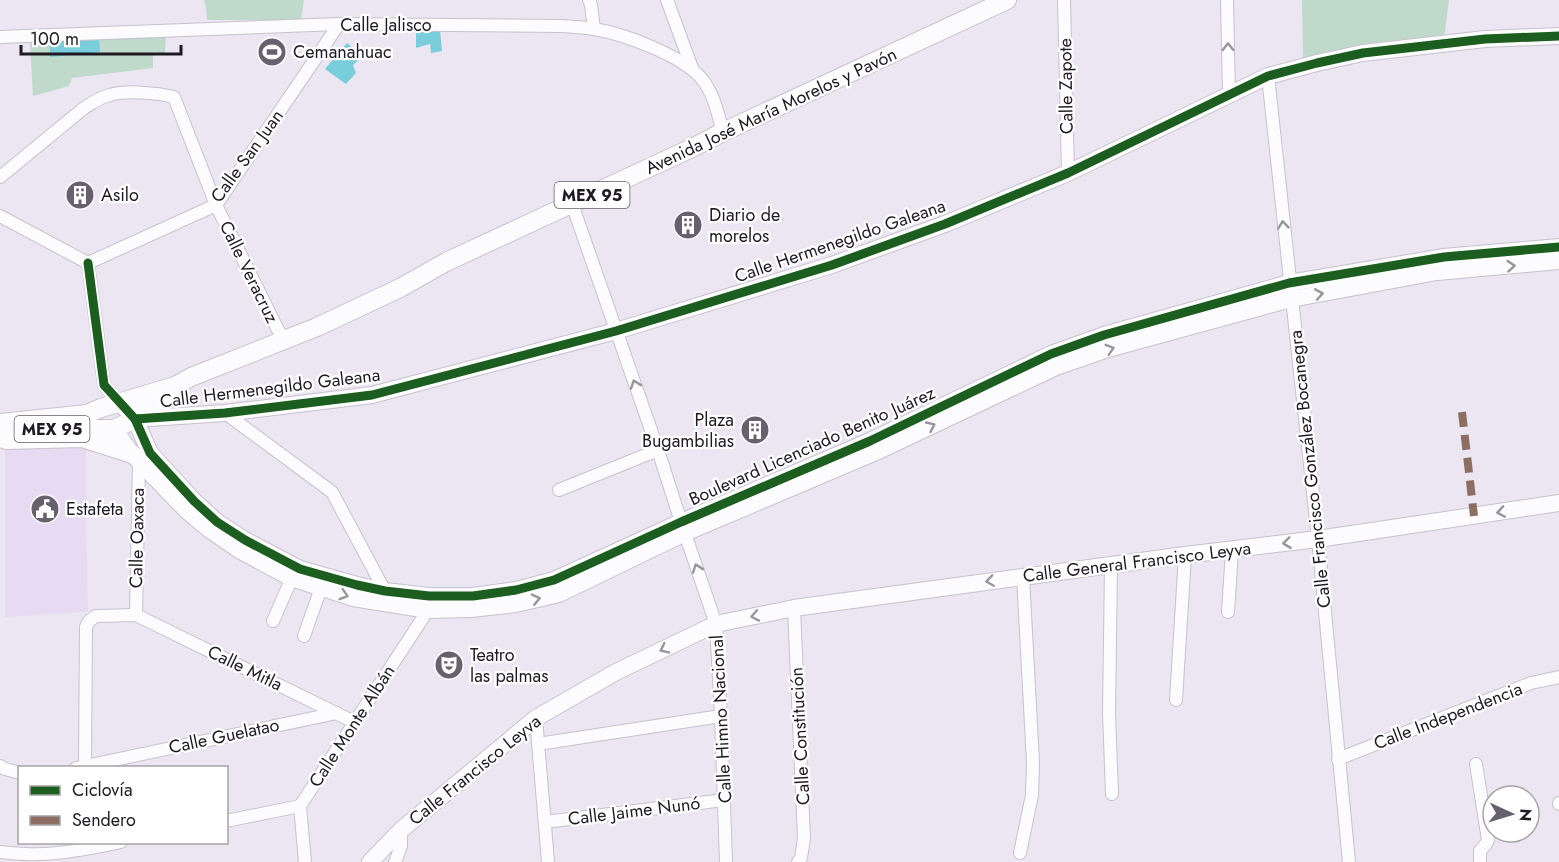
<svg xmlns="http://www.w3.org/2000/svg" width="1559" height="862" viewBox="0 0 1559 862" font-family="Jost,sans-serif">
<rect width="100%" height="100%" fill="#ece6f3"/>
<path fill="#e6dbf2" d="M 86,444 L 86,528 L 88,612 L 5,617 L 5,448 Z"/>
<g fill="#bfd9ca">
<path d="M 204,0 L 304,0 L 301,20 L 207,20 L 206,8 Z"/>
<path d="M 1302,0 L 1449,0 L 1444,38 L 1303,59 Z"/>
<path d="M 166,32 L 165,53 L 153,54 L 153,68 L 72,78 L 69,86 L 33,96 L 30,43 Z"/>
</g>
<g fill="#7acddb">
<path d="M 440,30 L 442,51 L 431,53 L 430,44 L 416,48 L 416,32 Z"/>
<path d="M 99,37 L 100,52 L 50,57 L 50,42 Z"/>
<path d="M 347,43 L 363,56 L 353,65 L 356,73 L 346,84 L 325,69 Z"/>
</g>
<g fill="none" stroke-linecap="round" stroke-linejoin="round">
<g stroke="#c7c2cd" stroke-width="14">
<g id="street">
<path d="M 589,0 L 591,5 L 594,29"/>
<path d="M 667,0 L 692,68"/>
<path d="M 1064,0 L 1068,173"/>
<path d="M 1227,0 L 1229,94"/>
<path d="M 0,37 L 339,24 L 561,26 C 572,27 583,27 594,29 C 624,34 688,57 705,83 C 715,98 718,115 723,132"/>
<path d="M 1268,76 L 1318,539 L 1349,862"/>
<path d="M 0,177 L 84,108 C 92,103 100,97 110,95 C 126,90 157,93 174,97 L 216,205 L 283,340"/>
<path d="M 572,204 L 658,450 L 681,522 L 716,624 L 721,716 L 726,862"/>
<path d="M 0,216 L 88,263"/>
<path d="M 88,263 L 216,205 L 339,24"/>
<path d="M 88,263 L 104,385 L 119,402"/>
<path d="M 225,413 L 332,492 L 387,595"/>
<path d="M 559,490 L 658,450"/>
<path d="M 1111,565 L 1109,713 L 1112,794"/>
<path d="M 794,608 L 804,838 L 801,858 L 798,862"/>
<path d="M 1228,612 L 1232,550"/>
<path d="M 136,615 L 139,460"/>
<path d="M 273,621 L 294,573"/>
<path d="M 304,636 L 321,588"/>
<path d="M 1176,700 L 1185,555"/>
<path d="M 536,718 L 548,862"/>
<path d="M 538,744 L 721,716"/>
<path d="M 1338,759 L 1531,683 L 1559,677"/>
<path d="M 1476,764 L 1488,840 L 1486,844 L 1480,851 L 1480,862"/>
<path d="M 85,765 L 86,627 L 89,621 L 96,616 L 136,615 L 354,722"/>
<path d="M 0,766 L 5,769 L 20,773"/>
<path d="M 76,768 L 337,713"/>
<path d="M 1559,803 L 1559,804"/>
<path d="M 226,821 L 300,806"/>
<path d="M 545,822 L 724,800"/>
<path d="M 0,852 C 41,858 80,851 121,842"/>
<path d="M 1020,853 L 1032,795 L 1033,762 L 1023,577"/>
<path d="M 305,862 L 300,806 L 428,610 L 429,603"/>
<path d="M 395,862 L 401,846 L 401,830"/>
</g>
</g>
<g stroke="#c7c2cd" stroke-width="18">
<g id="secondary">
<path d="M 119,402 L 135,419 L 150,453 L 194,501 L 217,522 L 245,540 L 300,569 L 357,585 L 385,591 L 429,596 L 473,596 L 516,590 L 554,580 L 681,522 L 870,441 L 1051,354 L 1104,335 L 1289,283 L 1444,257 L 1559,247"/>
<path d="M 135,419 L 225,413 L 372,395 L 616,331 L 832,265 L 945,224 L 1068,173 L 1268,76 L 1317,63 L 1363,53 L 1485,39 L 1559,36"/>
<path d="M 114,429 L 132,454 L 186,510 L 210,530 L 239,550 L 291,578 L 353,598 L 428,610 L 471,609 L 516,604 L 559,594 L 685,533 L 876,452 L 1056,367 L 1108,349 L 1291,299 L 1437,272 L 1559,261"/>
<path d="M 370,862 L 401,830 L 536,718 L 616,672 L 716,624 L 794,608 L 1185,555 L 1318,539 L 1559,503"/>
</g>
</g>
<g stroke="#c7c2cd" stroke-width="20">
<g id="primary">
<path d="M 0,423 L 87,414 L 101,408 L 175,386 L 191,377 L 317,327 L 400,288 L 446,262 L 694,147 L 723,132 L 1007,0"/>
<path d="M 44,429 L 114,429 L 135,419 L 170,392"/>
<path d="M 0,438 L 7,440 L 82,438 L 132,454"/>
</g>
</g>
<use href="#street" stroke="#fcfbfd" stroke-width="12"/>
<use href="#secondary" stroke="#fcfbfd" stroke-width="16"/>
<use href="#primary" stroke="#fcfbfd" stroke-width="18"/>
<path stroke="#8d6e63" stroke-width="8" stroke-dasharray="15 8" stroke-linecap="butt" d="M 1462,412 L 1474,516"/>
<g stroke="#fff" stroke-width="13">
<g id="cycleway">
<path d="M 88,263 L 104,385 L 135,419 L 150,453 L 194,501 L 217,522 L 245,540 L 300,569 L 357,585 L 385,591 L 429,596 L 473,596 L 516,590 L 554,580 L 681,522 L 870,441 L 1051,354 L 1104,335 L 1289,283 L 1444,257 L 1559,247"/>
<path d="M 135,419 L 225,413 L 372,395 L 616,331 L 832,265 L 945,224 L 1068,173 L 1268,76 L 1317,63 L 1363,53 L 1485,39 L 1559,36"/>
</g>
</g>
<use href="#cycleway" stroke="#1b5e20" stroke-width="9"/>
</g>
<defs><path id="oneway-chevron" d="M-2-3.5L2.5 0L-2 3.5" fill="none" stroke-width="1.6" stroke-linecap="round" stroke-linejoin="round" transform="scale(1.5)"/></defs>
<g stroke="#98969b">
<use href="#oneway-chevron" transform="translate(1228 47) rotate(-91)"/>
<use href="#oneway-chevron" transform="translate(1283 225) rotate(-96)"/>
<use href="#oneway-chevron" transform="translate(1511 266) rotate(-5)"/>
<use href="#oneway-chevron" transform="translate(1319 294) rotate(-10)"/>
<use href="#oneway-chevron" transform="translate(1110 349) rotate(-17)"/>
<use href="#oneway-chevron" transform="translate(635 384) rotate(-109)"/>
<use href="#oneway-chevron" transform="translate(931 426) rotate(-25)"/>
<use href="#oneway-chevron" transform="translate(1501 512) rotate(171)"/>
<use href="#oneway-chevron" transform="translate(1287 543) rotate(173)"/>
<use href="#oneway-chevron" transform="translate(697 568) rotate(-109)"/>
<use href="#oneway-chevron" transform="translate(990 581) rotate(172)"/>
<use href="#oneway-chevron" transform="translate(344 595) rotate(17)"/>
<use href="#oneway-chevron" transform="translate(536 599) rotate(-13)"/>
<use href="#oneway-chevron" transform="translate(755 616) rotate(169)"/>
<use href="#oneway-chevron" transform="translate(664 649) rotate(154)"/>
</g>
<defs>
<g id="stadium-disc" transform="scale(1.5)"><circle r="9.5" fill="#66616c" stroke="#fff"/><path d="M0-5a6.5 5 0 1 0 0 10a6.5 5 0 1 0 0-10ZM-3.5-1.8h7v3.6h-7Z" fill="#fff"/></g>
<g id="building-disc" transform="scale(1.5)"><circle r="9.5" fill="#66616c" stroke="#fff"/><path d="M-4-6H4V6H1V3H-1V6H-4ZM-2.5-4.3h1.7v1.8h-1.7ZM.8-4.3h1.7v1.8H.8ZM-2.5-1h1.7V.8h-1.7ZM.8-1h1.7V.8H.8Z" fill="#fff"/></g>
<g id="civic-disc" transform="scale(1.5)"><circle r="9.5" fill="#66616c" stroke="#fff"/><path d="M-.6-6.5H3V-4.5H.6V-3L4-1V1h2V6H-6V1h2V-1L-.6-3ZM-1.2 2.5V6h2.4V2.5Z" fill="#fff"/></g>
<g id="theatre-disc" transform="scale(1.5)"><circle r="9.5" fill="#66616c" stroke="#fff"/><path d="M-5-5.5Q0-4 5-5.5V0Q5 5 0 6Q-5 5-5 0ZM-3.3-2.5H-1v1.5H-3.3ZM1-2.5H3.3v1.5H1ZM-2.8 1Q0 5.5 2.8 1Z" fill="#fff"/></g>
</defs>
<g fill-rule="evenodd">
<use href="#stadium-disc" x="272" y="52"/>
<use href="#building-disc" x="80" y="195"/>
<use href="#building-disc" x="688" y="225"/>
<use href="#building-disc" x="755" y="430"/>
<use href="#civic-disc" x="45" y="509"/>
<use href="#theatre-disc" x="449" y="665"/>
</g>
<g text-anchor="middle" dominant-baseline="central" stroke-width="4.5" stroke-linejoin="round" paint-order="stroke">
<g fill="#fff" stroke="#625f65" stroke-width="1.5">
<rect x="554.5" y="182" width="75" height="26" rx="4.5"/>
<rect x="14.5" y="416" width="75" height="26" rx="4.5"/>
</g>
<g font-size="16" font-weight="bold" fill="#1e1a23">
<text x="592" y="195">MEX 95</text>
<text x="52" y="429">MEX 95</text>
</g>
<g font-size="18" fill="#1e1a23" stroke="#fff">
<text x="386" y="25">Calle Jalisco</text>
<text transform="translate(1066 86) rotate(-91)">Calle Zapote</text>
<text transform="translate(771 111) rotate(-25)">Avenida José María Morelos y Pavón</text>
<text transform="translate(247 156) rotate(-54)">Calle San Juan</text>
<text transform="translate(840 241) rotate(-19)">Calle Hermenegildo Galeana</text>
<text transform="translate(249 272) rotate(64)">Calle Veracruz</text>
<text transform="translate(270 388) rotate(-7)">Calle Hermenegildo Galeana</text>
<text transform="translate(812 446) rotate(-24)">Boulevard Licenciado Benito Juárez</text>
<text transform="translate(1310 469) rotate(-96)">Calle Francisco González Bocanegra</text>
<text transform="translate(137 538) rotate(-89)">Calle Oaxaca</text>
<text transform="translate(1137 562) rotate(-7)">Calle General Francisco Leyva</text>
<text transform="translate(245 668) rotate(26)">Calle Mitla</text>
<text transform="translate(1448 716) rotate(-21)">Calle Independencia</text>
<text transform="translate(721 719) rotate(-93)">Calle Himno Nacional</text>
<text transform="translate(352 726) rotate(-57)">Calle Monte Albán</text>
<text transform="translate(224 736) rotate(-12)">Calle Guelatao</text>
<text transform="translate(800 736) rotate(-93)">Calle Constitución</text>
<text transform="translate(475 770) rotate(-39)">Calle Francisco Leyva</text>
<text transform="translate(634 811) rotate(-7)">Calle Jaime Nunó</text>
</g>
<g font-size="18" fill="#1e1a23" stroke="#fff" text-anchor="start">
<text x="293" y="52">Cemanahuac</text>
<text x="101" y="195">Asilo</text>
<text x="709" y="215">Diario de<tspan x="709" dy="21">morelos</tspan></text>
<text x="734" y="420" text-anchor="end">Plaza<tspan x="734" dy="21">Bugambilias</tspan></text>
<text x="66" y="509">Estafeta</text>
<text x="470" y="655">Teatro<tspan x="470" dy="21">las palmas</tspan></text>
</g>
</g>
<rect x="18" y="766" width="210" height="78" fill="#ffffff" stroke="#a5a3a7" stroke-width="1.5"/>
<rect x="30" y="786" width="30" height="9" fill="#1b5e20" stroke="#a5a3a7" stroke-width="1.5"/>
<text x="72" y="796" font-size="18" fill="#1e1a23">Ciclovía</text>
<rect x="30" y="816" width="30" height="9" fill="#8d6e63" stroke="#a5a3a7" stroke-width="1.5"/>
<text x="72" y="826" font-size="18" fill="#1e1a23">Sendero</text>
<g transform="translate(1511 814) rotate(94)"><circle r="28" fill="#ffffff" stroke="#a5a3a7" stroke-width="1.5"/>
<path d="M0-4.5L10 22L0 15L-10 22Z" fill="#66616c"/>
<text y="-9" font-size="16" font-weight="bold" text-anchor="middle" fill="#1e1a23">N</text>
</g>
<path d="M21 45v9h160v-9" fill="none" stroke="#1e1a23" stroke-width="3"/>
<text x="30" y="45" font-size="18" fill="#1e1a23" stroke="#ffffff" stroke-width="4.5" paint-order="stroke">100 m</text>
</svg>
